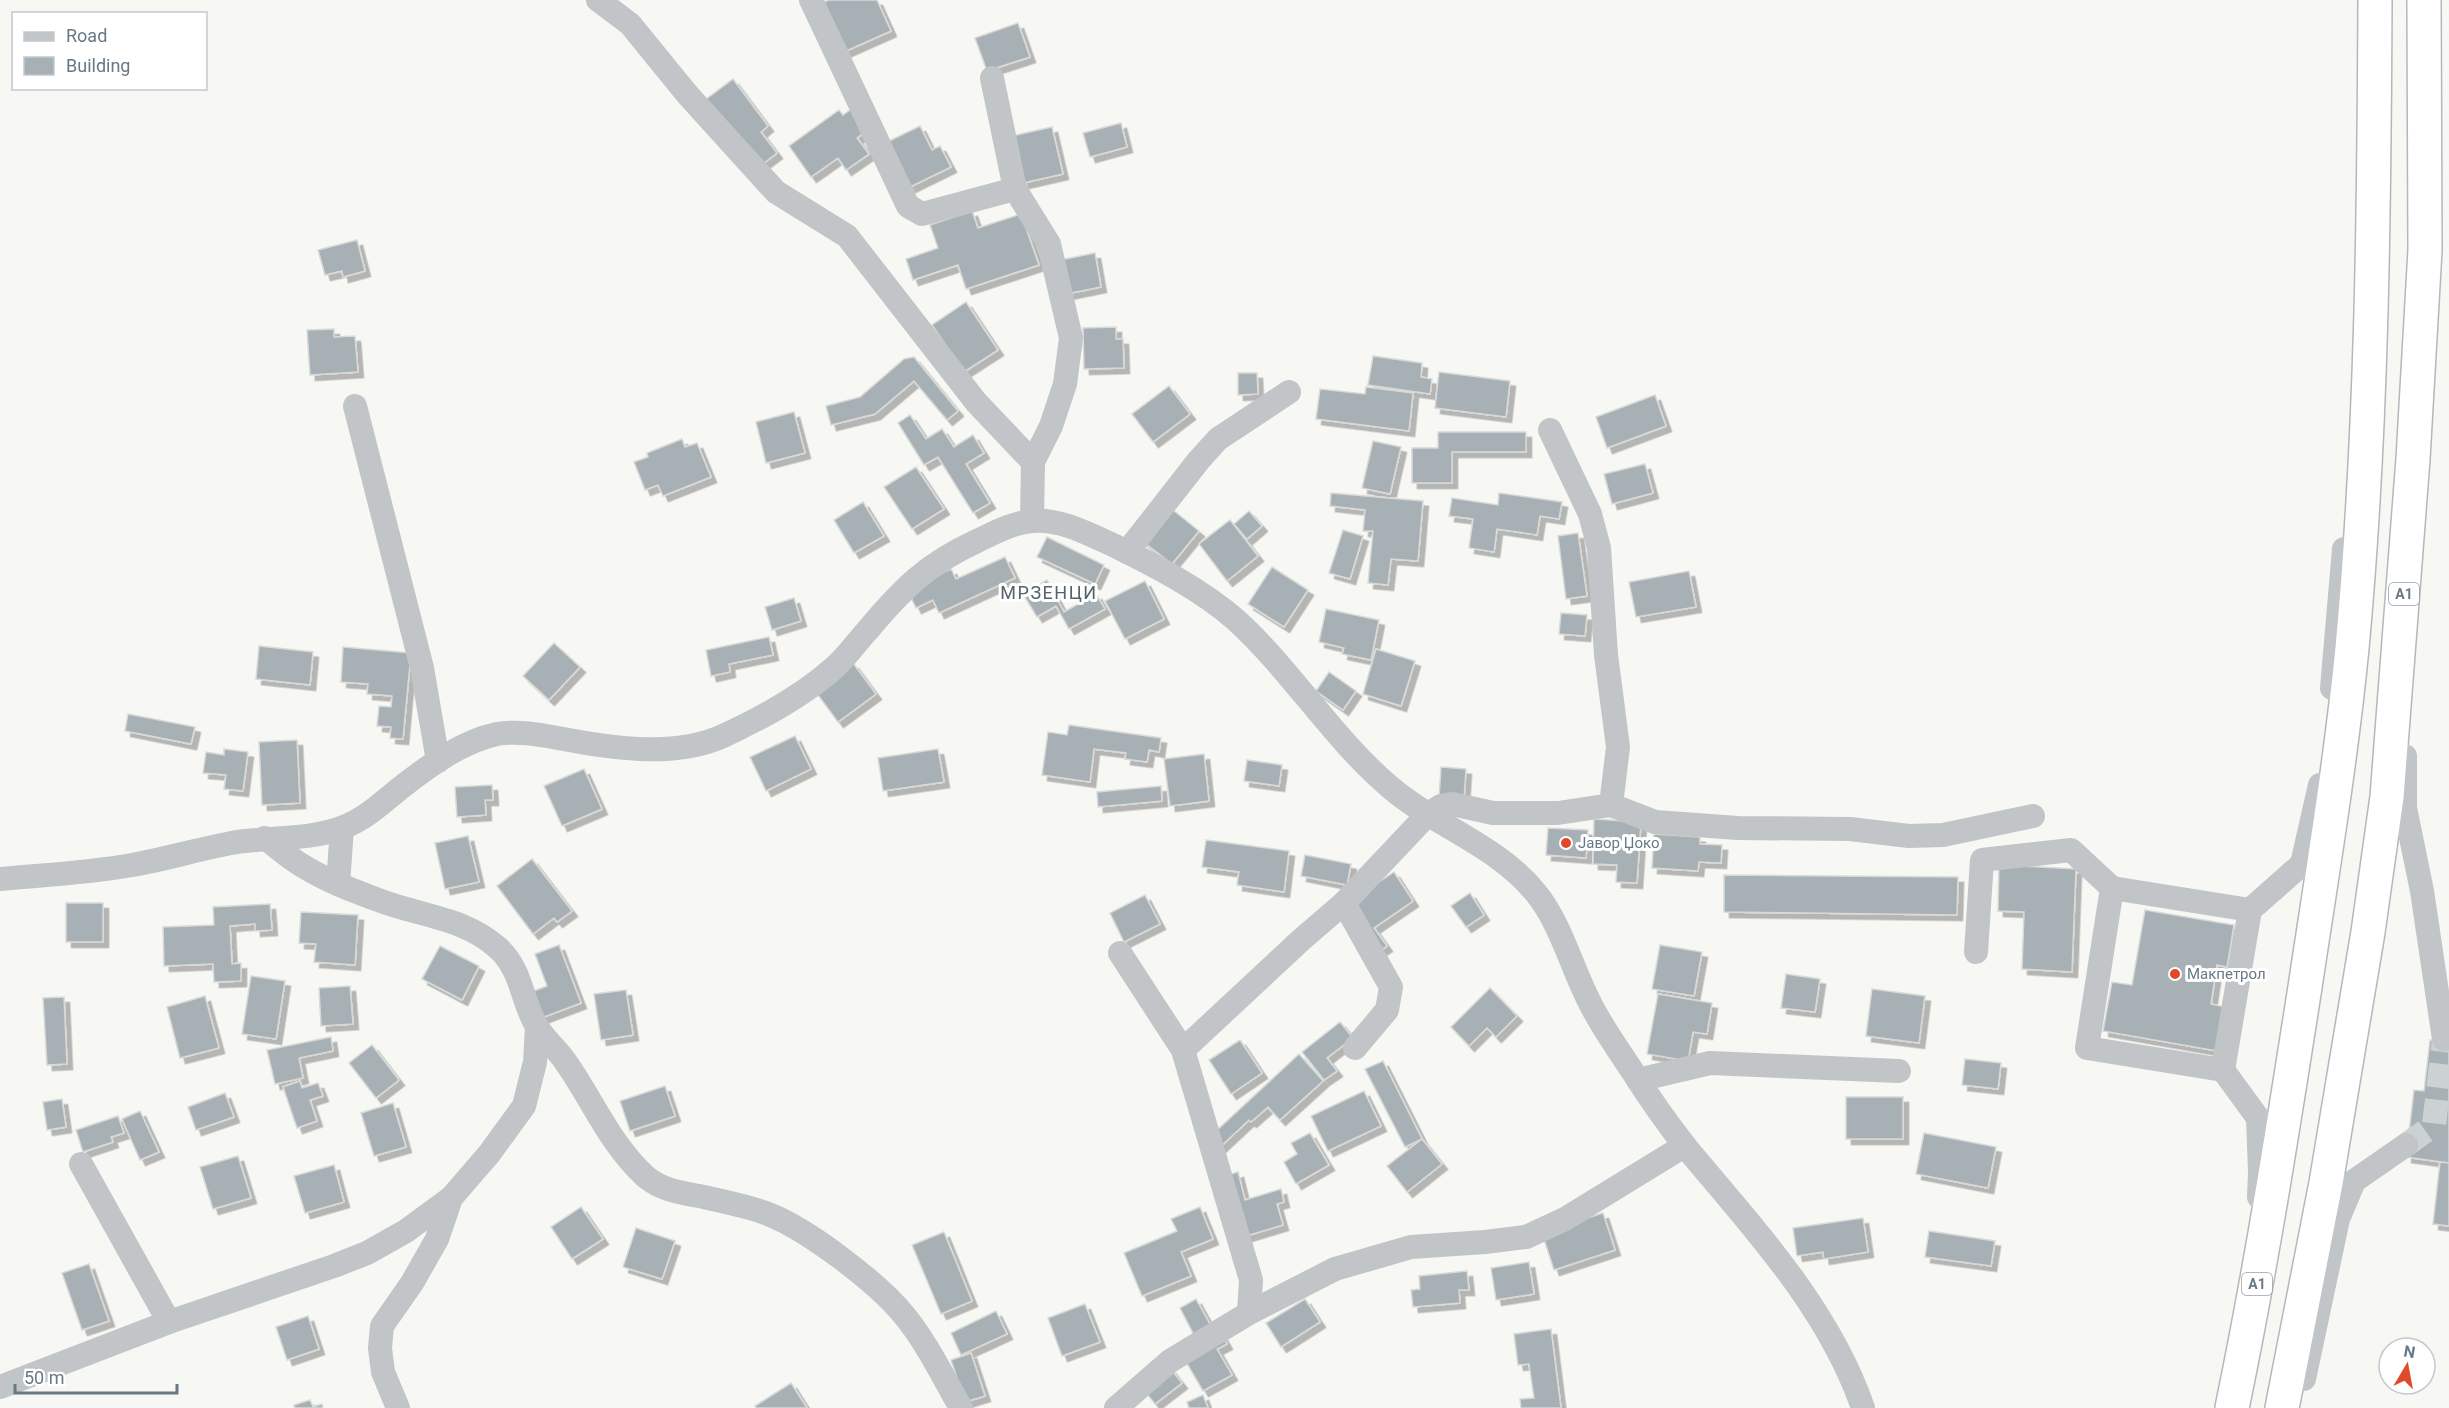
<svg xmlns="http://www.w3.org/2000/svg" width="2449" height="1408" viewBox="0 0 2449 1408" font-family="Roboto,sans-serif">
<defs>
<filter id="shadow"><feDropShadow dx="5.5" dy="5.5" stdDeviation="0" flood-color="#0004"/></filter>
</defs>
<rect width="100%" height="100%" fill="#f7f7f4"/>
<g fill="#a7b0b5" stroke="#d9d9d7" stroke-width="1.5" filter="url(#shadow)">
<path d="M 829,0 L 877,0 L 891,31 L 844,52 L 822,3 Z"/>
<path d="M 1018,23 L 1030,57 L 987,71 L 975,38 Z"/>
<path d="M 733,79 L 768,126 L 761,132 L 777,153 L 756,169 L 705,100 Z"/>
<path d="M 854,107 L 869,129 L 857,138 L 869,154 L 846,170 L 838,158 L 811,177 L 789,146 L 839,110 L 843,115 Z"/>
<path d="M 1121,123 L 1127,147 L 1090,157 L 1083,133 Z"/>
<path d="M 920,126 L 932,150 L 940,146 L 951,167 L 910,187 L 887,142 Z"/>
<path d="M 1052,127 L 1063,174 L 1023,183 L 1012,136 Z"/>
<path d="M 972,211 L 978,228 L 1021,214 L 1039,265 L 966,289 L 958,265 L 913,280 L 906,259 L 938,248 L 930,225 Z"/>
<path d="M 357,240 L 365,271 L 343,277 L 342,271 L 325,275 L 318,250 Z"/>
<path d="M 1095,253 L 1101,287 L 1066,294 L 1060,260 Z"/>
<path d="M 966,302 L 998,350 L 964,372 L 932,325 Z"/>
<path d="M 1116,327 L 1116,339 L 1123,339 L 1124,368 L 1084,369 L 1083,328 Z"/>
<path d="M 334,329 L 334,337 L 355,336 L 358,372 L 310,375 L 307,330 Z"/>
<path d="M 1373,356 L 1422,363 L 1421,377 L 1432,379 L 1430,394 L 1368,385 Z"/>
<path d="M 914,357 L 958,411 L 947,420 L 914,381 L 875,414 L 831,425 L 826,406 L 860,397 L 904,359 Z"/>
<path d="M 1439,372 L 1510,381 L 1506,417 L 1435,408 Z"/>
<path d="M 1238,373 L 1257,373 L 1258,394 L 1238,395 Z"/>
<path d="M 1169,386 L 1190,414 L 1153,442 L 1132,414 Z"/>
<path d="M 1366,387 L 1413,393 L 1409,431 L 1316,419 L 1320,389 L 1365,394 Z"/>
<path d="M 1655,395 L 1666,426 L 1607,448 L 1596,417 Z"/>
<path d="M 794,412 L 805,453 L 766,463 L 756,422 Z"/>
<path d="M 910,415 L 926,439 L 942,429 L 954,447 L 973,435 L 984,453 L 966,464 L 990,503 L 973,513 L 938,457 L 924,465 L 898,423 Z"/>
<path d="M 1438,432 L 1526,432 L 1526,452 L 1452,452 L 1452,483 L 1412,483 L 1412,448 L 1438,448 Z"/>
<path d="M 682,439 L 685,447 L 697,443 L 711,477 L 663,496 L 658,485 L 645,490 L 634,462 L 648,457 L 647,453 Z"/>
<path d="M 1373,441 L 1401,447 L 1390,494 L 1362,488 Z"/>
<path d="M 1645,464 L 1653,493 L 1612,504 L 1604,474 Z"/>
<path d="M 916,467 L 944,509 L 912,529 L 884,487 Z"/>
<path d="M 1331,493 L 1423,501 L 1418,561 L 1391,559 L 1388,585 L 1368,583 L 1373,531 L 1363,531 L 1365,510 L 1330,506 Z"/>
<path d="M 1499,493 L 1562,502 L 1559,519 L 1540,516 L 1537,535 L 1497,529 L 1494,552 L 1469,548 L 1473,519 L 1449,516 L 1452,498 L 1498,505 Z"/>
<path d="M 863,502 L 884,536 L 854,553 L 834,520 Z"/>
<path d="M 1168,506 L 1199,531 L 1172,564 L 1141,540 Z"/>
<path d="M 1249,511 L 1262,526 L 1247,539 L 1234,524 Z"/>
<path d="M 1230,520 L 1258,556 L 1227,581 L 1199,544 Z"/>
<path d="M 1343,530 L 1363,536 L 1350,579 L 1329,573 Z"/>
<path d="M 1578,533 L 1587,596 L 1566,599 L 1558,536 Z"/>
<path d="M 1047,537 L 1104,565 L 1095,584 L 1037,557 Z"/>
<path d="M 1005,557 L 1015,578 L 939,613 L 933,600 L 916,608 L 907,589 L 951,569 L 956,579 Z"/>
<path d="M 1272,567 L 1308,590 L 1284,627 L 1248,604 Z"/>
<path d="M 1689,571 L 1696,607 L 1636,617 L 1629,582 Z"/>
<path d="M 1047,580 L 1064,612 L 1096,594 L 1105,609 L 1069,629 L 1056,606 L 1037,617 L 1023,594 Z"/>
<path d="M 1145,581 L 1164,619 L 1125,639 L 1105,601 Z"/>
<path d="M 794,598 L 801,621 L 772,630 L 765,607 Z"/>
<path d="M 1326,609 L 1379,620 L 1371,660 L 1342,654 L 1344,648 L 1319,642 Z"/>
<path d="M 1561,613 L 1587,615 L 1585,636 L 1559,634 Z"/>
<path d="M 769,637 L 773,655 L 729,664 L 730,672 L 711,676 L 706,650 Z"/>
<path d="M 554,643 L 580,667 L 549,700 L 523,676 Z"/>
<path d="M 259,646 L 313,652 L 310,685 L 256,679 Z"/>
<path d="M 343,647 L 411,653 L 403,739 L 390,738 L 391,727 L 377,726 L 379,706 L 391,707 L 392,696 L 367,694 L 368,684 L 341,682 Z"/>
<path d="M 1376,649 L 1415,661 L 1401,706 L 1363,694 Z"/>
<path d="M 853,663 L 876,694 L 838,722 L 815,691 Z"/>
<path d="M 1329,672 L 1356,691 L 1343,710 L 1316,691 Z"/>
<path d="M 128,714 L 195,727 L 191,744 L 125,731 Z"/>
<path d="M 1069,725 L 1161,738 L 1159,752 L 1149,750 L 1147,762 L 1125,759 L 1126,753 L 1094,749 L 1090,782 L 1042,775 L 1048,732 L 1067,735 Z"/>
<path d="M 795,736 L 811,769 L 766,791 L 750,757 Z"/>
<path d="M 297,740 L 300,803 L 262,805 L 259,742 Z"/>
<path d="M 224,749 L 248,752 L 243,791 L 224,789 L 226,775 L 203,773 L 206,752 L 224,755 Z"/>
<path d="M 938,749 L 944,782 L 883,791 L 878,758 Z"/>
<path d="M 1204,754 L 1209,801 L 1170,806 L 1164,759 Z"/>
<path d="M 1247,760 L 1282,765 L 1279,786 L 1244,781 Z"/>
<path d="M 1441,767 L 1466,769 L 1464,799 L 1439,798 Z"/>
<path d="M 584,769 L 602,809 L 562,826 L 544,786 Z"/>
<path d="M 492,785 L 493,800 L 485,800 L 486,815 L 457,817 L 455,787 Z"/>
<path d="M 1161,786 L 1162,801 L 1098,807 L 1097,792 Z"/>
<path d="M 1594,819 L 1641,822 L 1637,883 L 1616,882 L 1617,865 L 1593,864 Z"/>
<path d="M 1548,828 L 1588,830 L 1586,858 L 1546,855 Z"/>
<path d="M 1654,834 L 1700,837 L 1700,844 L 1722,845 L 1721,863 L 1699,862 L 1698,871 L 1652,868 Z"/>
<path d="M 468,836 L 479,882 L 445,889 L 435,843 Z"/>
<path d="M 1206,840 L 1289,851 L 1284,892 L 1237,885 L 1239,872 L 1202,867 Z"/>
<path d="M 1305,855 L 1351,864 L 1347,885 L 1301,876 Z"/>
<path d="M 532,859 L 572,911 L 557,922 L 554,918 L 533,934 L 497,886 Z"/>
<path d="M 1999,865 L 2076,869 L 2072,972 L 2022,969 L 2024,912 L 1998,911 Z"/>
<path d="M 1394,872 L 1413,901 L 1374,928 L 1387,946 L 1381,950 L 1348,903 Z"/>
<path d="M 1724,875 L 1958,877 L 1957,915 L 1724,912 Z"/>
<path d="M 1470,893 L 1484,915 L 1466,927 L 1451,906 Z"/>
<path d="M 1145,895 L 1160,924 L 1124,942 L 1110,913 Z"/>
<rect x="66" y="903" width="37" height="39"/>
<path d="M 270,904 L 272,930 L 255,931 L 255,924 L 230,926 L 232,964 L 241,963 L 241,981 L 214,982 L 213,964 L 164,966 L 163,927 L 214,925 L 213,907 Z"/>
<path d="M 2145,910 L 2234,925 L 2227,967 L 2217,965 L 2211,1004 L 2225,1007 L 2217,1051 L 2103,1031 L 2112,982 L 2132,985 Z"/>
<path d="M 301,912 L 358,915 L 355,965 L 314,962 L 316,944 L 299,943 Z"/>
<path d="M 559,945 L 581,1003 L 536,1020 L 526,994 L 547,986 L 535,954 Z"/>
<path d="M 1660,945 L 1702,952 L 1694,996 L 1652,989 Z"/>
<path d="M 440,946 L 479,966 L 462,1000 L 422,979 Z"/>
<path d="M 1786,974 L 1820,979 L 1815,1012 L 1781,1008 Z"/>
<path d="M 251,976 L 285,981 L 276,1039 L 242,1034 Z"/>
<path d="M 350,986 L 353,1024 L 321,1026 L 319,988 Z"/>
<path d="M 1490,988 L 1517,1016 L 1496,1037 L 1487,1028 L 1469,1046 L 1451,1027 Z"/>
<path d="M 1872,989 L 1925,996 L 1919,1043 L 1866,1036 Z"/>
<path d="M 626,990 L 633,1035 L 601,1040 L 594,994 Z"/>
<path d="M 1658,994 L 1712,1003 L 1707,1034 L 1693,1032 L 1688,1061 L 1647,1054 Z"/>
<path d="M 205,996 L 219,1048 L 180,1058 L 167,1007 Z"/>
<path d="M 64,997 L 67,1064 L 47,1065 L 43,998 Z"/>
<path d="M 1340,1022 L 1353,1038 L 1327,1058 L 1337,1071 L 1324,1080 L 1302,1052 Z"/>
<path d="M 331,1037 L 333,1051 L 299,1058 L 303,1078 L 275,1084 L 267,1050 Z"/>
<path d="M 1240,1040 L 1262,1073 L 1231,1094 L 1209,1060 Z"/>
<path d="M 2430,1040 L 2449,1042 L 2449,1163 L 2406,1157 L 2414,1090 L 2424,1091 Z"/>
<path d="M 372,1045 L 399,1080 L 376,1098 L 349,1063 Z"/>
<path d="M 1299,1054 L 1323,1081 L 1280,1120 L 1268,1107 L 1251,1122 L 1249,1120 L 1218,1149 L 1213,1134 Z"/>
<path d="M 1965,1059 L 2001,1063 L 1998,1089 L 1962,1085 Z"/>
<path d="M 1383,1061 L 1422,1139 L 1405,1147 L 1365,1069 Z"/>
<path d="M 300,1081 L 302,1088 L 318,1083 L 323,1096 L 310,1100 L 317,1121 L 297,1128 L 283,1087 Z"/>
<path d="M 665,1086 L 675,1116 L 630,1131 L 620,1101 Z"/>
<path d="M 1364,1091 L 1381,1126 L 1328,1151 L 1311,1116 Z"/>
<path d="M 225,1093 L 234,1117 L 196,1130 L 188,1107 Z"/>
<rect x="1846" y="1097" width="57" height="42"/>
<path d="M 62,1099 L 66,1127 L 47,1130 L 43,1102 Z"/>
<path d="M 393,1103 L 406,1147 L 374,1156 L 361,1113 Z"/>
<path d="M 140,1111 L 159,1152 L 140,1160 L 122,1119 Z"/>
<path d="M 118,1116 L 124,1133 L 111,1137 L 113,1142 L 83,1152 L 76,1130 Z"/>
<path d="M 1310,1133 L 1329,1165 L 1296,1184 L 1284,1162 L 1297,1154 L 1291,1143 Z"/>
<path d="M 1924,1133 L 1996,1147 L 1988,1188 L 1916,1174 Z"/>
<path d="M 1422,1139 L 1442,1164 L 1407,1192 L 1387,1166 Z"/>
<path d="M 238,1156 L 251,1198 L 213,1209 L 200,1167 Z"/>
<path d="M 2440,1162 L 2449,1163 L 2449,1226 L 2433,1224 Z"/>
<path d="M 334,1165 L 344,1202 L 305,1213 L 294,1176 Z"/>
<path d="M 1238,1172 L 1245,1200 L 1281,1189 L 1284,1202 L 1277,1204 L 1283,1225 L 1243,1237 L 1225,1176 Z"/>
<path d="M 581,1207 L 603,1239 L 572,1259 L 551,1227 Z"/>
<path d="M 1200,1207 L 1213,1239 L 1181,1252 L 1191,1276 L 1142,1296 L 1124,1253 L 1177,1231 L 1171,1219 Z"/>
<path d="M 1603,1213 L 1615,1250 L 1554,1270 L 1542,1233 Z"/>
<path d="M 1863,1218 L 1868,1252 L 1824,1259 L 1823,1252 L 1797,1256 L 1793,1228 Z"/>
<path d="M 636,1228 L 675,1241 L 662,1279 L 623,1267 Z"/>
<path d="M 1929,1231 L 1995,1241 L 1991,1266 L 1925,1257 Z"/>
<path d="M 944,1232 L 972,1301 L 941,1314 L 912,1245 Z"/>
<path d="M 1529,1262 L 1534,1294 L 1496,1300 L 1491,1268 Z"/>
<path d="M 89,1264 L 109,1321 L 82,1330 L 62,1273 Z"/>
<path d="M 1467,1271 L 1469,1290 L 1459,1290 L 1460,1303 L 1413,1307 L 1411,1290 L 1420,1289 L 1419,1276 Z"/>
<path d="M 1196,1299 L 1211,1326 L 1194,1335 L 1180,1308 Z"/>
<path d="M 1305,1299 L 1320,1322 L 1281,1347 L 1266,1323 Z"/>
<path d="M 1085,1304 L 1100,1342 L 1062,1356 L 1048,1318 Z"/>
<path d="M 996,1311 L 1007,1334 L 961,1355 L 951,1333 Z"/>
<path d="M 308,1316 L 319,1349 L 287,1360 L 276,1327 Z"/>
<path d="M 1551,1329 L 1561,1408 L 1521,1408 L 1520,1399 L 1534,1398 L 1529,1364 L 1518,1365 L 1514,1334 Z"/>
<path d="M 1221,1333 L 1227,1344 L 1217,1349 L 1232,1375 L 1203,1391 L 1182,1355 Z"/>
<path d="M 971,1353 L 985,1396 L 965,1402 L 951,1360 Z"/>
<path d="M 1170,1368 L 1182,1383 L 1155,1404 L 1143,1389 Z"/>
<path d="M 791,1383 L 807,1408 L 756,1408 L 755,1406 Z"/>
<path d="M 1203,1395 L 1208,1408 L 1189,1408 L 1187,1402 Z"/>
<path d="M 310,1400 L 313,1407 L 322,1404 L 323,1408 L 295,1408 L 294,1405 Z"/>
</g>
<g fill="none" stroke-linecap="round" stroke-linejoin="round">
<path stroke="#ccd1d3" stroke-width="24" stroke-dasharray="24 12" stroke-linecap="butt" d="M 2406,1145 L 2434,1125 L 2444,1039"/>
<g stroke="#b4b8bb" stroke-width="36">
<g id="highway">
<path d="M 2232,1408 C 2261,1268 2283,1128 2305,987 C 2322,874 2341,761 2352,648 C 2372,433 2374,216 2375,0"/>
<path d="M 2282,1408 L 2326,1183 L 2368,932 L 2387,797 L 2413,459 L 2425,250 L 2424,0"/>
</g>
</g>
<g stroke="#c1c5c8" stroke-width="24">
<path d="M 598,0 L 630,24 L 687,94 L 776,192 L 847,236 L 976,402 L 1033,462"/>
<path d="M 811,0 L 908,206 L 922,214 L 1015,189"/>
<path d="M 992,78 L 1015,189 L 1049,244 L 1071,338 L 1065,384 L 1051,426 L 1033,462 L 1032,520"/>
<path d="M 355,406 L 422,668 L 438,761"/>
<path d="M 1127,552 L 1199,460 L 1218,439 L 1289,392"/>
<path d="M 2332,688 L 2344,549"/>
<path d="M 2405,756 L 2405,808 L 2422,891 L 2444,1039"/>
<path d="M 1611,805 L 1655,822 L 1738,828 L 1850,829 L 1909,836 L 1943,835 L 2033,816"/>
<path d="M 265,838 C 277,847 289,858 303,866 C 327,881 354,891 381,901 C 421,916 465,918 498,948 C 523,970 522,1005 538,1028 C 545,1040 557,1049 565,1061 C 592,1099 611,1146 646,1177 C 663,1191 683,1193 704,1197 C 724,1202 748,1206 768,1214 C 807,1229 877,1282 904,1315 C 927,1343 943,1377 961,1408"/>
<path d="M 0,879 C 44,875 88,873 132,865 C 167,859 202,848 237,842 C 272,837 311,840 344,827 C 367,818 384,801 403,786 C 430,765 463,741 497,734 C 521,730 546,736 569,740 C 617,749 677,757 723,736 C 762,718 803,696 835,667 C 847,656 856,643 867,631 C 902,589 927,564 977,541 C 994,533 1014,522 1033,521 C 1062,519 1088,534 1113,545 C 1154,565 1202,590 1236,620 C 1292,671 1332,738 1391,788 C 1437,827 1497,845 1536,893 C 1561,924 1571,966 1589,1001 C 1601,1026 1618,1049 1633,1072 C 1650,1099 1669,1126 1689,1151 C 1755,1230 1829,1309 1863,1408"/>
<path d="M 338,884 L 342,828"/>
<path d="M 1344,903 L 1391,987 L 1387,1010 L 1355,1048"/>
<path d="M 2250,910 L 2112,888 L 2087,1048 L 2223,1070 L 2258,1118 L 2260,1172 L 2259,1197"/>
<path d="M 1976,952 L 1982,860 L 2071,850 L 2112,888"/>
<path d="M 1120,953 L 1183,1050 L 1251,1280 L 1249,1313"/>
<path d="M 1183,1050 L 1301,940 L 1344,903 L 1428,814 L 1441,806 L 1452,804 L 1493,813 L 1558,813 L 1611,805 L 1618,747 L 1606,655 L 1599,548 L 1590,514 L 1550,430"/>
<path d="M 2223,1070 L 2250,910 L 2302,864 L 2320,785"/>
<path d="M 1638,1080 L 1710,1063 L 1899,1071"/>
<path d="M 81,1164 L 169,1322"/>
<path d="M 2304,1379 L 2338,1219 L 2354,1181 L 2406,1145"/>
<path d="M 0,1387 L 169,1322 L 334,1266 L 367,1253 L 406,1231 L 451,1198 L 489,1154 L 524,1106 L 535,1062 L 537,1027"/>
<path d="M 398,1408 L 383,1372 L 380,1348 L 382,1326 L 412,1283 L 437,1239 L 451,1198"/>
<path d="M 1116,1408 L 1170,1361 L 1249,1313 L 1335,1269 L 1411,1247 L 1485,1242 L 1526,1237 L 1565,1219 L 1684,1146"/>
</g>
<use href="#highway" stroke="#fff" stroke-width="33"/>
</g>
<g fill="#df4a2c" stroke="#fff" stroke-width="2">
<circle cx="1566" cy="843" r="6"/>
<circle cx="2175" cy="974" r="6"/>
</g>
<g text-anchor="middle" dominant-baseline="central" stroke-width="6" stroke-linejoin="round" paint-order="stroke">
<g fill="#fff" stroke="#95a1aa" stroke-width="1.5">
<rect x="2389" y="583" width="30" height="22" rx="4.5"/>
<rect x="2242" y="1273" width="30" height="22" rx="4.5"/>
</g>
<g font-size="14" font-weight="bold" fill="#677985">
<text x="2404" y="594">A1</text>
<text x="2257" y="1284">A1</text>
</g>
<g font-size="15" fill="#677985" stroke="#fff" text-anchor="start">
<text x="1578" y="843">Јавор Џоко</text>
<text x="2187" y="974">Макпетрол</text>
</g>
<g font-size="18" letter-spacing="1.5" fill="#54626a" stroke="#fff">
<text x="1049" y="592">МРЗЕНЦИ</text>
</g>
</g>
<rect x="12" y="12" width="195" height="78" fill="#ffffff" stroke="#c2c9ce" stroke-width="1.5"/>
<rect x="24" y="32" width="30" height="9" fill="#c1c5c8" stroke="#c2c9ce" stroke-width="1.5"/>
<text x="66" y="42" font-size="18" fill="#677985">Road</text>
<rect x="24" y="57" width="30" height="18" fill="#a7b0b5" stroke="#c2c9ce" stroke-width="1.5"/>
<text x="66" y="72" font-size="18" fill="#677985">Building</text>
<g transform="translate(2407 1366) rotate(10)"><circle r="28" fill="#ffffff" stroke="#c2c9ce" stroke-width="1.5"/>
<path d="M0-4.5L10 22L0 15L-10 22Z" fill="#df4a2c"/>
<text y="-9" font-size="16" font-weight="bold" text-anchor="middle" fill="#677985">N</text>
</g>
<path d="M15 1384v9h162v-9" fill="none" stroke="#677985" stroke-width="3"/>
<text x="24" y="1384" font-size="18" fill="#677985" stroke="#ffffff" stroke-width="4.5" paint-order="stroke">50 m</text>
</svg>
